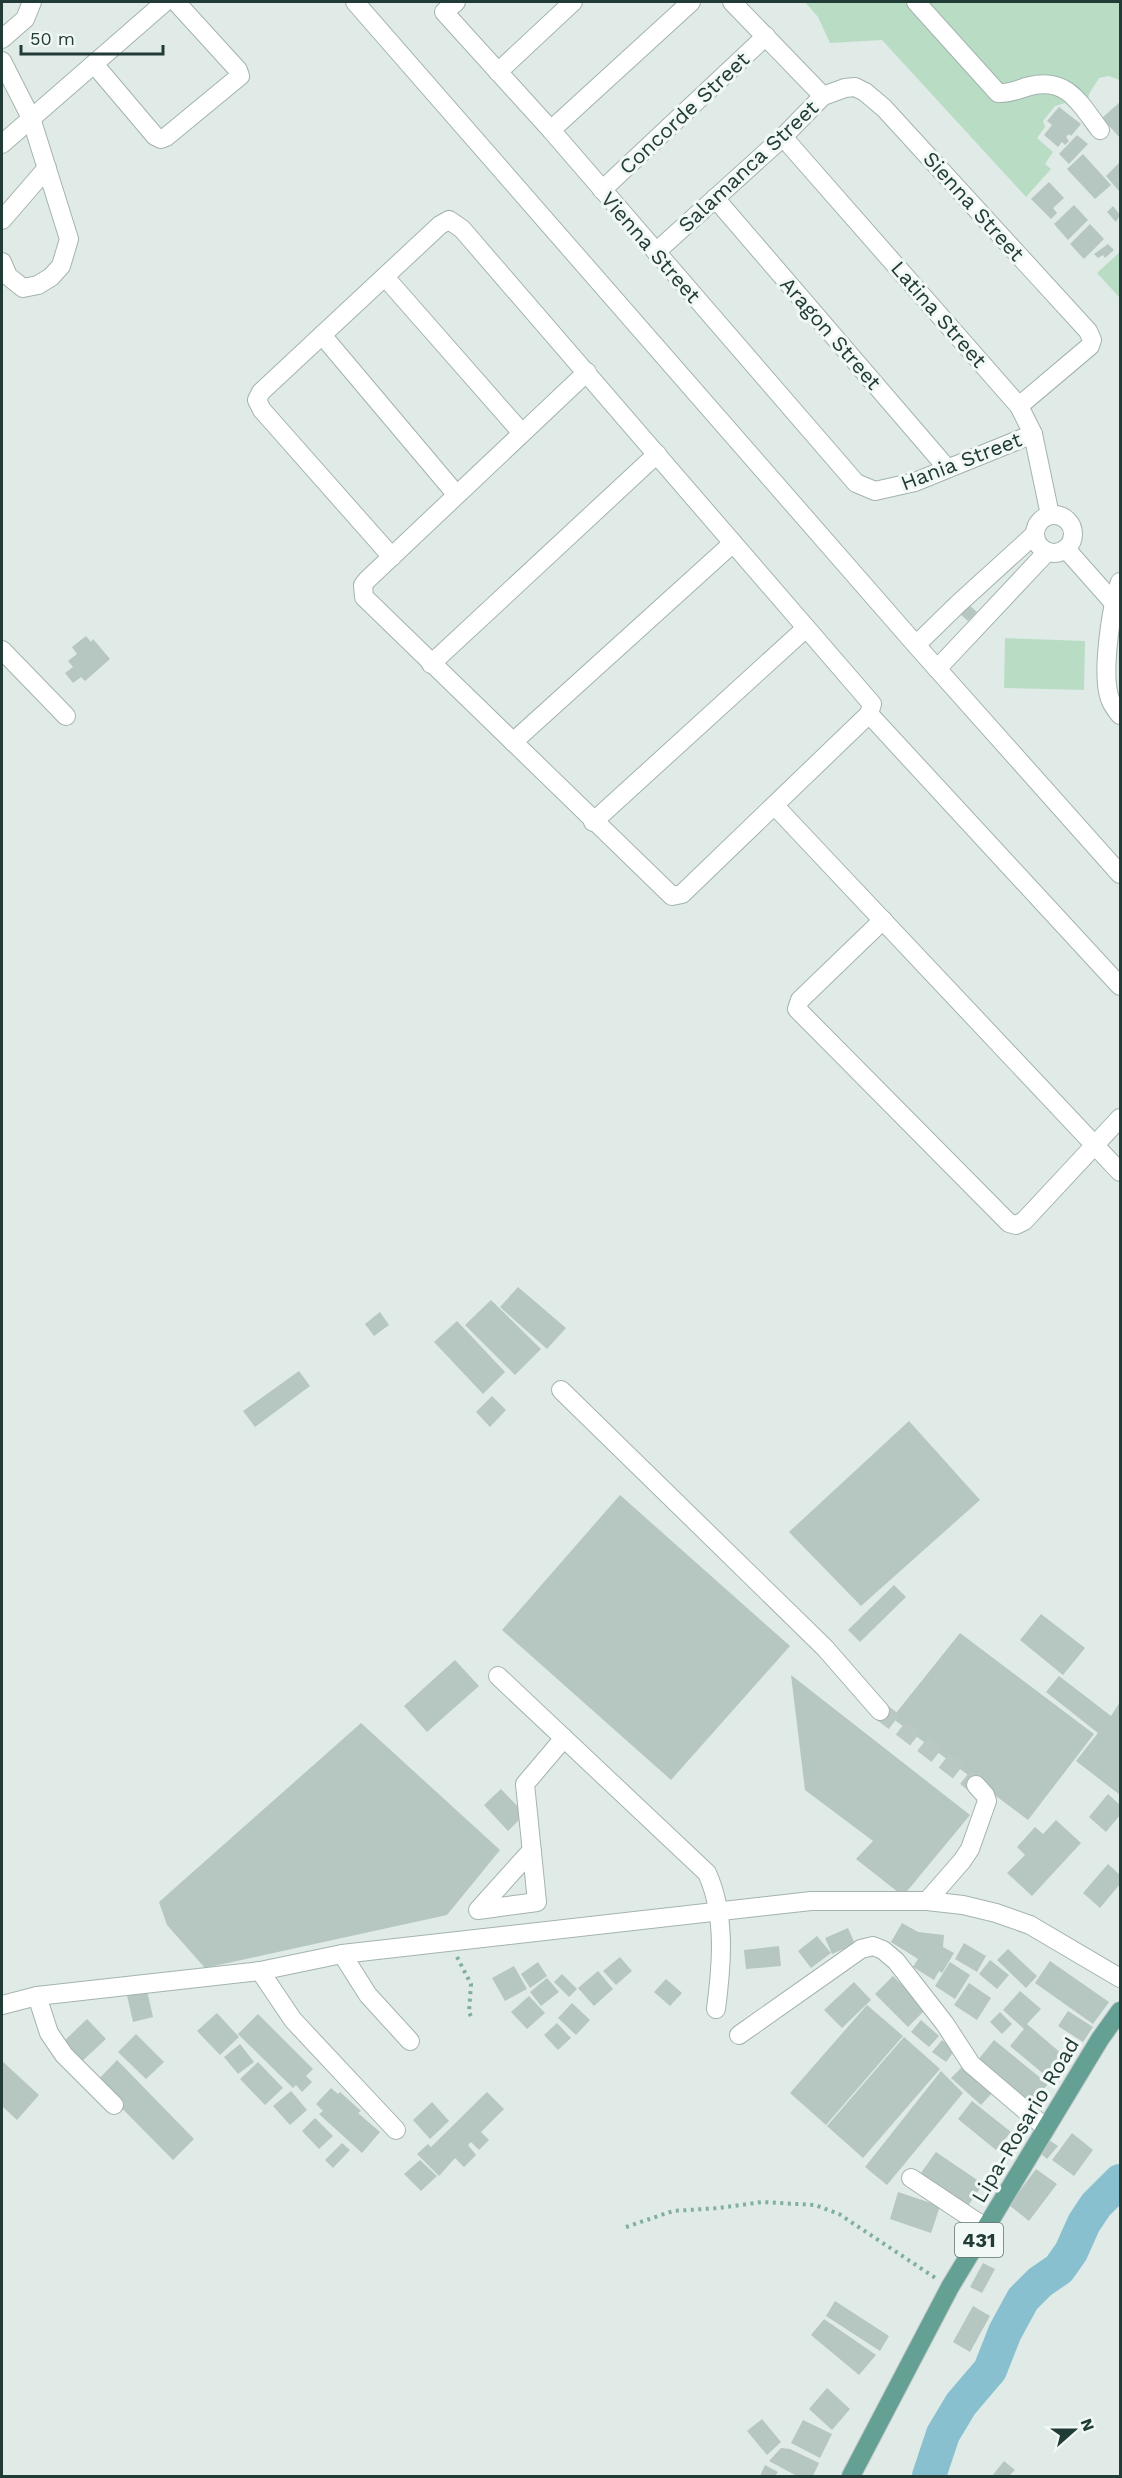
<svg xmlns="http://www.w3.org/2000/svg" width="1122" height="2478" viewBox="0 0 1122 2478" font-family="'Work Sans',sans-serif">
<rect width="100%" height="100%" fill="#e0ebe7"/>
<g fill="#b9dcc5">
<path d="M 805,2 L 1120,2 L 1120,80 L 1108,76 L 1099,78 L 1089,94 L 1088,101 L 1076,113 L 1065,103 L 1055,106 L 1043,121 L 1045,127 L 1037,138 L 1053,152 L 1045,164 L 1051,169 L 1026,197 L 882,40 L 830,43 L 818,17 Z"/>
<path d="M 1120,252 L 1120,298 L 1097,273 Z"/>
<path d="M 1005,638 L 1085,641 L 1084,690 L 1004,688 Z"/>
</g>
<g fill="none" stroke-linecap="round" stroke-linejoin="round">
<path stroke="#88c0d0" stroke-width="34" d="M 929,2476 L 943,2434 L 961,2404 L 990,2370 L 1005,2332 L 1023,2299 L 1040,2282 L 1059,2269 L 1071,2252 L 1084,2223 L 1096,2205 L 1120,2181"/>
</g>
<g fill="#b6c6c0">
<path d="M 1120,102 L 1120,138 L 1102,118 Z"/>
<path d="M 1059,107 L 1081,124 L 1071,136 L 1069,134 L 1066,137 L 1069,141 L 1065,145 L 1062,142 L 1058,147 L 1044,135 L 1052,125 L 1047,121 Z"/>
<path d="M 1077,135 L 1088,144 L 1069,164 L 1059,154 Z"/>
<path d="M 1083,154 L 1111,185 L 1095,199 L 1067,169 Z"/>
<path d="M 1120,162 L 1120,192 L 1106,176 Z"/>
<path d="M 1049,182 L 1064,198 L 1053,208 L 1057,213 L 1051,219 L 1031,199 Z"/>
<path d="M 1074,205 L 1088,220 L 1068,240 L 1054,224 Z"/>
<path d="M 1113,206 L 1120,215 L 1116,222 L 1107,212 Z"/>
<path d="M 1090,224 L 1104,239 L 1084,259 L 1070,244 Z"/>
<path d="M 1108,244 L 1114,250 L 1105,258 L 1103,255 L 1098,258 L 1094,254 Z"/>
<path d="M 969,605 L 977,612 L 968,621 L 960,614 Z"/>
<path d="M 86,636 L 91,642 L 93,639 L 110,659 L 85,681 L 81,677 L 73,683 L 65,673 L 73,667 L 68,661 L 77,654 L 72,647 Z"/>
<path d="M 518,1287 L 566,1328 L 547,1349 L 500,1307 Z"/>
<path d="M 491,1300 L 541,1349 L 515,1375 L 465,1325 Z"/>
<path d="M 380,1312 L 389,1325 L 374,1336 L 365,1324 Z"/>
<path d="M 457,1321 L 505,1372 L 483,1394 L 434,1342 Z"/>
<path d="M 299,1371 L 310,1386 L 255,1427 L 243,1411 Z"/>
<path d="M 492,1396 L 506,1410 L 490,1427 L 476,1412 Z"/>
<path d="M 909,1421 L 980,1500 L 861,1606 L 789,1532 Z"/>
<path d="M 620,1495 L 790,1646 L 671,1780 L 502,1630 Z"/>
<path d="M 894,1585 L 906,1597 L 860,1642 L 848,1630 Z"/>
<path d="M 1041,1614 L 1085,1648 L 1063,1675 L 1020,1640 Z"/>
<path d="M 960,1633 L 1094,1734 L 1028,1820 L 892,1718 Z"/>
<path d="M 455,1660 L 479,1686 L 427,1732 L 404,1706 Z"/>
<path d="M 791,1675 L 970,1815 L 903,1896 L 856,1859 L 873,1841 L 805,1790 Z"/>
<path d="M 1059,1676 L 1111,1716 L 1120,1702 L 1120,1795 L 1076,1761 L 1098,1733 L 1046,1692 Z"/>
<path d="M 361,1723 L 500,1850 L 447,1915 L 205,1968 L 167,1925 L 159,1902 Z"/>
<path d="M 501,1789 L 525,1814 L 508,1831 L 484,1805 Z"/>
<path d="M 1108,1794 L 1120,1805 L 1120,1815 L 1106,1832 L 1089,1817 Z"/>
<path d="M 1056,1820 L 1081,1843 L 1032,1896 L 1007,1873 L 1025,1855 L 1017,1847 L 1035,1827 L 1043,1834 Z"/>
<path d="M 1108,1864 L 1120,1875 L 1120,1884 L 1100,1908 L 1083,1893 Z"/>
<path d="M 902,1923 L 918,1932 L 944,1935 L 943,1947 L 954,1953 L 942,1973 L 939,1971 L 934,1980 L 913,1967 L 918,1959 L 891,1942 Z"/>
<path d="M 848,1928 L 855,1944 L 832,1954 L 825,1938 Z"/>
<path d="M 817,1936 L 831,1953 L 811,1968 L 798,1951 Z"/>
<path d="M 964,1943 L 986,1956 L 977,1972 L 955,1959 Z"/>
<path d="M 779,1946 L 781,1966 L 746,1969 L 744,1950 Z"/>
<path d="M 1008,1949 L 1037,1976 L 1026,1988 L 997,1960 Z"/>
<path d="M 620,1957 L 632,1971 L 616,1985 L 603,1971 Z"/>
<path d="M 990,1960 L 1009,1975 L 997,1989 L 979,1974 Z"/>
<path d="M 1050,1961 L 1109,2002 L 1093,2024 L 1035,1983 Z"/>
<path d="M 538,1962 L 547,1976 L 530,1988 L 521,1974 Z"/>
<path d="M 950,1962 L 970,1975 L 955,1999 L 935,1986 Z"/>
<path d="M 514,1966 L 527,1989 L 505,2001 L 492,1978 Z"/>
<path d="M 598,1971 L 613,1989 L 594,2006 L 578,1988 Z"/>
<path d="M 562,1974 L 577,1989 L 569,1997 L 554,1982 Z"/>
<path d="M 893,1976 L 926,2009 L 908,2027 L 875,1994 Z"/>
<path d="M 547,1978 L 559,1992 L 541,2006 L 530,1992 Z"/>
<path d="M 666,1979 L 682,1993 L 670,2006 L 654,1992 Z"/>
<path d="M 854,1982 L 871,2000 L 842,2028 L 824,2010 Z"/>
<path d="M 969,1983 L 991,1998 L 977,2020 L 954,2005 Z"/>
<path d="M 146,1986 L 153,2017 L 133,2022 L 126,1991 Z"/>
<path d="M 1020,1991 L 1041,2009 L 1027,2024 L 1069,2060 L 1052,2081 L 1010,2046 L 1024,2029 L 1003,2010 Z"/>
<path d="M 529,1996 L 545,2013 L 527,2029 L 511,2012 Z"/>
<path d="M 572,2003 L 590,2020 L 576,2035 L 558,2018 Z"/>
<path d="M 867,2005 L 903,2036 L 826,2125 L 790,2093 Z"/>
<path d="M 1068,2011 L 1093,2027 L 1083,2042 L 1058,2026 Z"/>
<path d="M 1000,2012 L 1012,2024 L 1002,2034 L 990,2022 Z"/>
<path d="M 217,2013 L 239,2037 L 220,2055 L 197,2031 Z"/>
<path d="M 258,2014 L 313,2069 L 306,2076 L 312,2082 L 302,2092 L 296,2085 L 293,2088 L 238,2034 Z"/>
<path d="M 87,2019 L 106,2039 L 79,2064 L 61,2044 Z"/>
<path d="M 921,2020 L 939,2036 L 929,2047 L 911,2032 Z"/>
<path d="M 557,2023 L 571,2038 L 558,2050 L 544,2035 Z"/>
<path d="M 136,2034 L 164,2062 L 146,2079 L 118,2052 Z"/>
<path d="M 904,2037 L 940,2069 L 863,2158 L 827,2126 Z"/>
<path d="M 942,2040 L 955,2050 L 946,2062 L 932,2052 Z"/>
<path d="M 994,2040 L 1048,2084 L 1027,2109 L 974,2065 Z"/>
<path d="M 240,2044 L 254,2062 L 238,2074 L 224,2057 Z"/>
<path d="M 117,2060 L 194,2139 L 173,2160 L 96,2082 Z"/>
<path d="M 2,2061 L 39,2095 L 17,2120 L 2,2106 Z"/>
<path d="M 258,2062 L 283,2088 L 265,2105 L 240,2079 Z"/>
<path d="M 964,2065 L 993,2092 L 981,2105 L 951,2078 Z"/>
<path d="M 941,2071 L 963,2093 L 887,2185 L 865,2167 Z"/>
<path d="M 331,2088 L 338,2094 L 340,2092 L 361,2111 L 358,2113 L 380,2132 L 362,2153 L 319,2114 L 323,2111 L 316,2104 Z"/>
<path d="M 291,2091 L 307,2110 L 290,2125 L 273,2106 Z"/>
<path d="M 487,2092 L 504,2109 L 481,2132 L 489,2140 L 479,2150 L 471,2142 L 468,2145 L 476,2155 L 464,2167 L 455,2158 L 439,2176 L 417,2154 L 428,2144 L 431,2147 Z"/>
<path d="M 972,2101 L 1011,2132 L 996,2150 L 958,2119 Z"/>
<path d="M 432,2102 L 449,2121 L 430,2139 L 413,2120 Z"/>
<path d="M 315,2118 L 333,2136 L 319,2149 L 302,2131 Z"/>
<path d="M 1072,2133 L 1093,2150 L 1074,2176 L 1052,2160 Z"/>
<path d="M 1049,2140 L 1058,2146 L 1047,2159 L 1039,2152 Z"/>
<path d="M 342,2143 L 350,2150 L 333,2168 L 325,2160 Z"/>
<path d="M 936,2152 L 983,2184 L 965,2210 L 918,2177 Z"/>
<path d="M 420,2160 L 437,2176 L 421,2191 L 404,2174 Z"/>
<path d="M 1036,2169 L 1057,2184 L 1029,2221 L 1009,2205 Z"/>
<path d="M 898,2192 L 940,2206 L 931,2233 L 890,2219 Z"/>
<path d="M 983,2263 L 995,2269 L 982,2293 L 970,2287 Z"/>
<path d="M 835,2301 L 889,2336 L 880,2351 L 826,2316 Z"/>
<path d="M 973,2306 L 990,2316 L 970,2352 L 953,2342 Z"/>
<path d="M 824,2319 L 876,2355 L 859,2375 L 811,2335 Z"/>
<path d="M 827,2388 L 850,2409 L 832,2430 L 809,2409 Z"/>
<path d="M 762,2419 L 781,2442 L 767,2455 L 747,2431 Z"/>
<path d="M 803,2420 L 832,2434 L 820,2458 L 791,2443 Z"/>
<path d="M 781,2448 L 790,2449 L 819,2463 L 813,2476 L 797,2476 L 769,2461 Z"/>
<path d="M 1004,2461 L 1015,2470 L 1009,2476 L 992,2476 Z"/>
<path d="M 765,2465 L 778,2472 L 775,2476 L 760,2476 Z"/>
</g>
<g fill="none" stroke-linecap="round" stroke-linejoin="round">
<path stroke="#bac8c4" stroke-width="18" stroke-dasharray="18 9" stroke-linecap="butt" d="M 880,1711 L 976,1785"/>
<g stroke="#a3b3ae" stroke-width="20">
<g id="minor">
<path d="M 355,2 L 916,645 L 1120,874"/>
<path d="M 456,2 L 444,12 L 551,130 L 856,483 L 875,491 L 915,482 L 1033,434"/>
<path d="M 732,2 L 823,96"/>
<path d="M 916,2 L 998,93 C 1010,94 1018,89 1030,86 C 1068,77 1080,104 1100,130"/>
<path d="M 2,39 L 25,19 L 32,2"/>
<path d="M 2,61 L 31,118 L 69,239 L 61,266 L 51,277 L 38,285 L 23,288 L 8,276 L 2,262"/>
<path d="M 94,64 L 155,136 L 161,139 L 166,137 L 240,76 L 238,70 L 176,2"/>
<path d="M 498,72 L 573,2"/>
<path d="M 551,130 L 691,2"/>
<path d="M 783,137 L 1019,406 L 1033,434 L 1050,515"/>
<path d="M 2,144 L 165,2"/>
<path d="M 602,190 L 766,36"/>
<path d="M 715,198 L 947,468"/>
<path d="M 2,220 L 47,168"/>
<path d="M 656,252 L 783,137 L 823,96 L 845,88 L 855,87 L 865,92 L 884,108 L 1088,331 L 1092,340 L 1090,346 L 1019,406"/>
<path d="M 385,277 L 522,433"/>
<path d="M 322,335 L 456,494"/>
<circle cx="1054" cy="534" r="19"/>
<path d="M 1066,549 L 1113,602 L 1120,607"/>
<path d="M 392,557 L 262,410 L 257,400 L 261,392 L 440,225 L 449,220 L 462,229 L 872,704 L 869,714 L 682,894 L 672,896 L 364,597 L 363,585 L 367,580 L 587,372"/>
<path d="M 1120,582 C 1111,607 1101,675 1110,699 C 1112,705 1116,710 1120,715"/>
<path d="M 916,645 L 958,604 L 1035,534"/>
<path d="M 2,650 L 66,716"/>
<path d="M 431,664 L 657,454"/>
<path d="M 937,669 L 1047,552"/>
<path d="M 869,714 L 1120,986"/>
<path d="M 513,742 L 733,543"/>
<path d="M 775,806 L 1120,1172"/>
<path d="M 593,822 L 806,628"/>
<path d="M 883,920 L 800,1000 L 797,1009 L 1009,1223 L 1016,1225 L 1024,1221 L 1120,1118"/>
<path d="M 561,1390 L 825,1648 L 880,1711"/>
<path d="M 498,1676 L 707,1873 C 726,1915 722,1964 716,2009"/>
<path d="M 532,1850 L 478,1910 L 537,1902 L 525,1784 L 564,1738"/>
<path d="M 927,1901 L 962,1861 L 970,1849 L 987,1801 L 985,1795 L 976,1785"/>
<path d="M 342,1954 L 368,1995 L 410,2041"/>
<path d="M 260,1971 L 293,2020 L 396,2130"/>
<path d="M 37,1996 L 49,2033 L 64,2055 L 114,2105"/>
<path d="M 2,2005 L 37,1996 L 260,1971 L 342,1954 L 811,1901 L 927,1901 L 963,1905 L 996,1913 L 1030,1925 L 1120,1978"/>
<path d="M 739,2035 L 861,1949 L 873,1946 L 883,1950 L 896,1961 L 945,2024 L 971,2064 L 1046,2128"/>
<path d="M 911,2178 L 986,2228"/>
</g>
</g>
<g stroke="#c1c8c7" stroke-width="20">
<path id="major" d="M 851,2476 L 950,2287 L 1100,2039 L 1120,2011"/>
</g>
<g stroke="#81aea3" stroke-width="4" stroke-dasharray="3 4.5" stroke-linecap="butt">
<path d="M 457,1957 L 471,1984 L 469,2012 L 472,2019"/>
<path d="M 626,2227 L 673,2211 L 719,2208 L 762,2202 L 815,2205 L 839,2214 L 937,2279"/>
</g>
<use href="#minor" stroke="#fff" stroke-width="18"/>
<use href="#major" stroke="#65a095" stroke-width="18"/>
</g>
<g text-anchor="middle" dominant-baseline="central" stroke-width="6" stroke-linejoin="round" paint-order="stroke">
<rect fill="#f1f8f5" stroke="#5f746f" stroke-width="1.5" x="955" y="2223" width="48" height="34" rx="4.5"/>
<g font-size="20" font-weight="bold" fill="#213b36">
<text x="979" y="2240">431</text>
</g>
<g font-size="21" fill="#213b36" stroke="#f1f8f5">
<text transform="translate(684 113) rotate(-43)">Concorde Street</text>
<text transform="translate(748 166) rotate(-43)">Salamanca Street</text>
<text transform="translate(974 206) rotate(48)">Sienna Street</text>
<text transform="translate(651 247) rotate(49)">Vienna Street</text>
<text transform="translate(939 314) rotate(49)">Latina Street</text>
<text transform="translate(831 333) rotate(49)">Aragon Street</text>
<text transform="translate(961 461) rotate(-21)">Hania Street</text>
<text transform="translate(1025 2120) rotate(-59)">Lipa-Rosario Road</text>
</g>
</g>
<rect width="1122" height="2478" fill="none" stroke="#213b36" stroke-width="6"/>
<g transform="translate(1074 2430) rotate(69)" stroke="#f1f8f5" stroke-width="4.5" paint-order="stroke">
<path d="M0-4.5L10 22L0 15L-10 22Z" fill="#213b36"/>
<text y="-9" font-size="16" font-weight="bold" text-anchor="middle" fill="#213b36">N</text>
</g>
<path d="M21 45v9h142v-9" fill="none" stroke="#213b36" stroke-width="3"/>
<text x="30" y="45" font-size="18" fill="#213b36" stroke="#f1f8f5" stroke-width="4.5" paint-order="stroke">50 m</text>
</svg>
